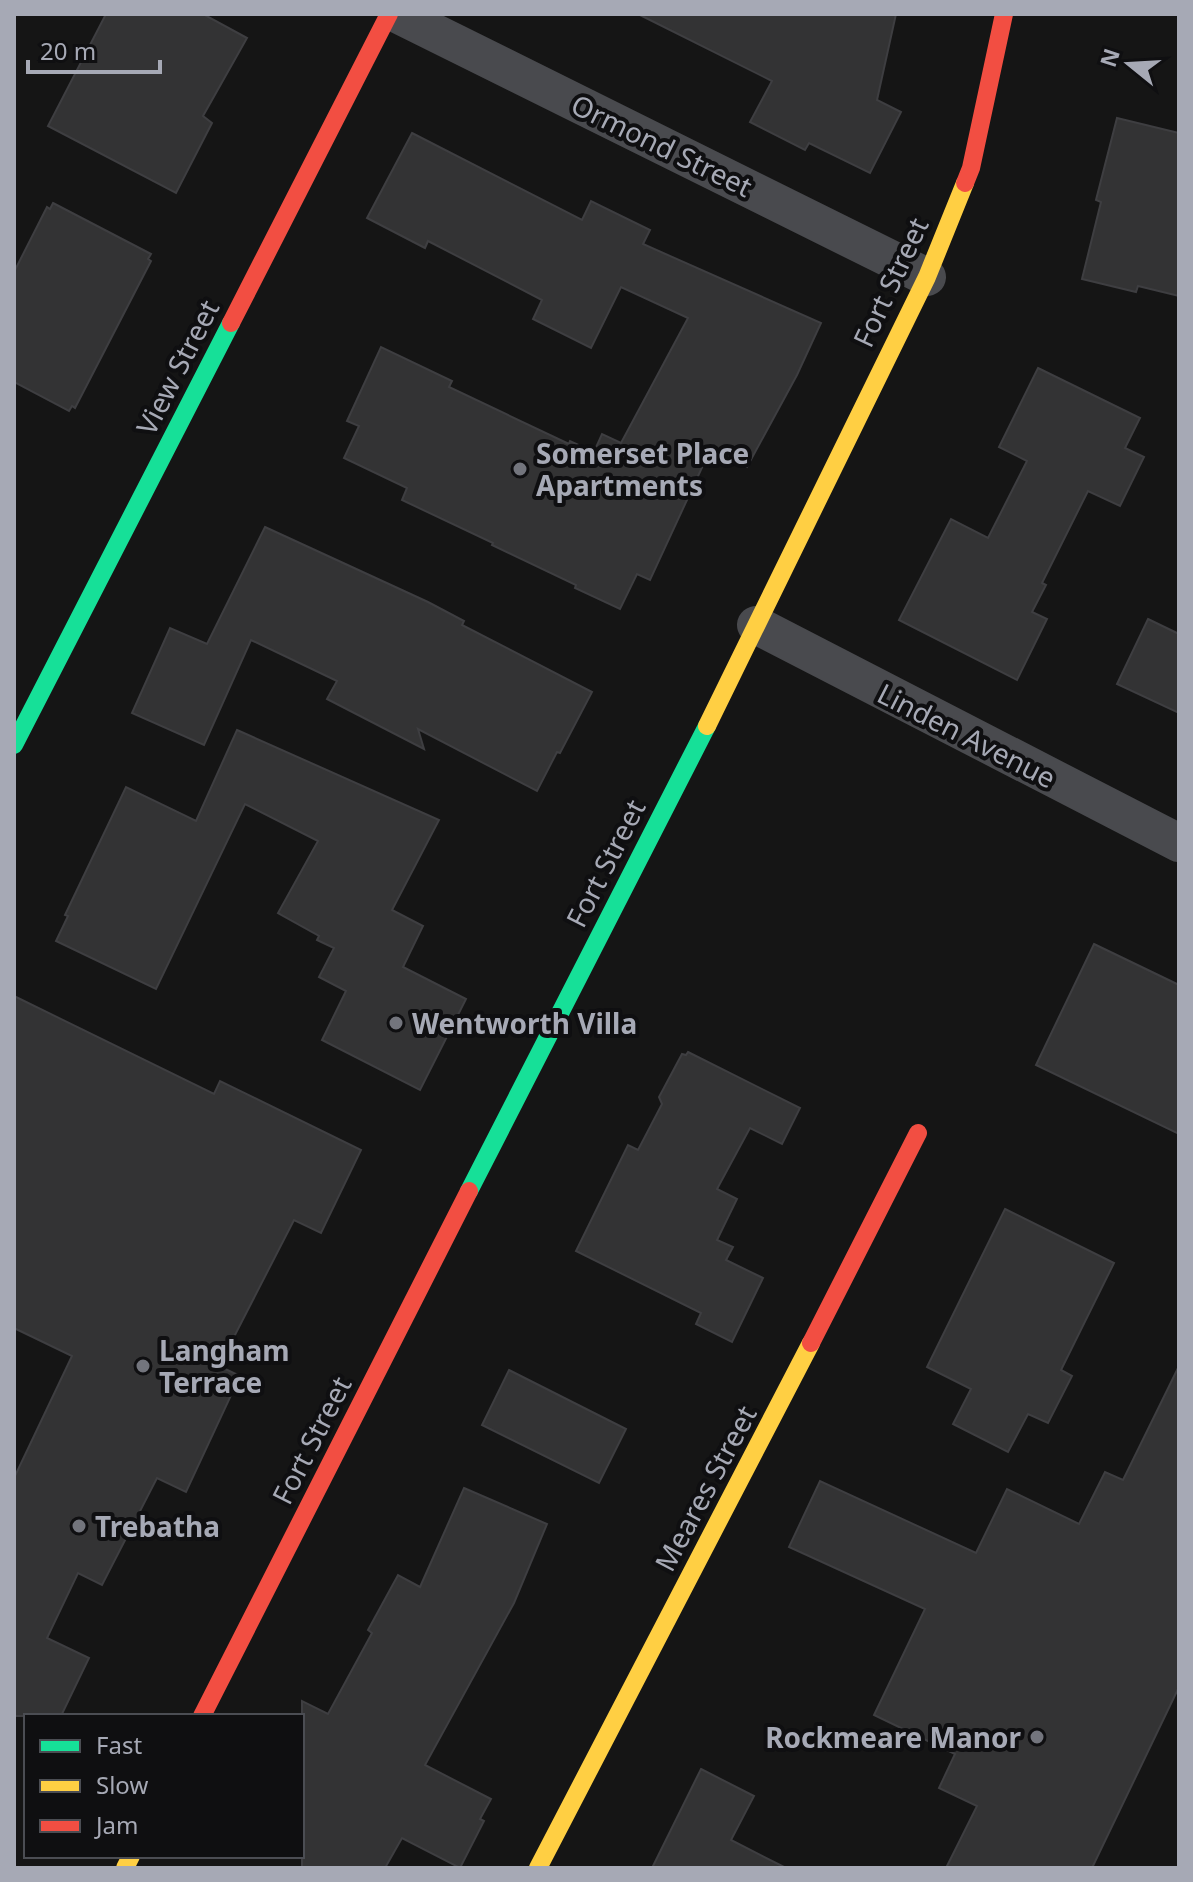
<svg xmlns="http://www.w3.org/2000/svg" width="1193" height="1882" viewBox="0 0 1193 1882" font-family="'Noto Sans',sans-serif">
<rect width="100%" height="100%" fill="#151515"/>
<g fill="#333334" stroke="#3e3e41" stroke-width="2">
<path d="M 106,14 L 203,14 L 247,38 L 203,116 L 212,123 L 176,193 L 48,126 Z"/>
<path d="M 638,14 L 896,14 L 877,100 L 901,112 L 870,173 L 809,143 L 805,150 L 750,122 L 772,81 Z"/>
<path d="M 1117,118 L 1179,133 L 1179,296 L 1138,286 L 1136,292 L 1082,279 L 1101,202 L 1096,200 Z"/>
<path d="M 412,133 L 582,220 L 591,201 L 650,230 L 643,244 L 821,323 L 797,375 L 747,467 L 711,448 L 650,580 L 637,574 L 620,609 L 575,588 L 576,585 L 492,545 L 493,543 L 402,500 L 407,488 L 344,458 L 359,426 L 347,421 L 381,347 L 452,381 L 449,387 L 569,444 L 570,441 L 594,452 L 602,434 L 621,443 L 688,318 L 621,287 L 591,348 L 533,319 L 542,300 L 428,241 L 425,248 L 367,218 Z"/>
<path d="M 53,203 L 151,254 L 148,259 L 151,261 L 75,408 L 72,406 L 69,411 L 14,382 L 14,272 L 47,207 L 50,209 Z"/>
<path d="M 1038,368 L 1140,418 L 1125,448 L 1144,457 L 1120,506 L 1088,491 L 1042,583 L 1046,585 L 1032,612 L 1047,619 L 1017,680 L 899,620 L 951,519 L 988,538 L 1027,461 L 999,447 Z"/>
<path d="M 265,527 L 428,602 L 464,621 L 462,625 L 592,692 L 560,753 L 557,752 L 537,791 L 418,729 L 424,749 L 327,699 L 337,681 L 251,640 L 204,745 L 132,713 L 170,628 L 207,644 Z"/>
<path d="M 1148,619 L 1179,634 L 1179,713 L 1117,684 Z"/>
<path d="M 237,730 L 439,820 L 392,910 L 423,926 L 403,967 L 466,999 L 420,1090 L 322,1040 L 346,991 L 319,977 L 334,948 L 317,940 L 319,936 L 278,913 L 318,841 L 245,804 L 156,989 L 56,941 L 68,916 L 65,915 L 126,787 L 196,821 Z"/>
<path d="M 1094,944 L 1179,985 L 1179,1134 L 1036,1065 Z"/>
<path d="M 14,996 L 214,1094 L 220,1081 L 361,1150 L 321,1233 L 294,1220 L 219,1366 L 240,1376 L 186,1492 L 157,1478 L 102,1585 L 78,1573 L 47,1638 L 89,1658 L 61,1716 L 14,1716 L 14,1478 L 72,1356 L 14,1328 Z"/>
<path d="M 688,1052 L 800,1108 L 782,1144 L 750,1128 L 717,1189 L 737,1199 L 717,1240 L 733,1247 L 726,1260 L 763,1278 L 732,1342 L 696,1324 L 701,1313 L 576,1251 L 628,1145 L 638,1150 L 662,1104 L 659,1097 L 682,1054 L 686,1055 Z"/>
<path d="M 1005,1209 L 1114,1263 L 1061,1370 L 1072,1376 L 1048,1423 L 1028,1414 L 1008,1452 L 953,1424 L 971,1389 L 927,1367 Z"/>
<path d="M 1179,1366 L 1179,1687 L 1092,1868 L 946,1868 L 977,1806 L 939,1788 L 955,1754 L 874,1715 L 925,1609 L 789,1547 L 820,1481 L 976,1553 L 1007,1489 L 1079,1524 L 1105,1472 L 1123,1480 Z"/>
<path d="M 509,1370 L 626,1429 L 599,1483 L 482,1425 Z"/>
<path d="M 464,1488 L 547,1524 L 514,1603 L 425,1765 L 491,1799 L 480,1819 L 484,1821 L 460,1868 L 402,1838 L 385,1868 L 302,1868 L 302,1701 L 328,1714 L 372,1633 L 368,1630 L 398,1575 L 420,1587 Z"/>
<path d="M 701,1769 L 754,1796 L 731,1840 L 786,1868 L 652,1868 Z"/>
</g>
<g fill="none" stroke-linecap="round" stroke-linejoin="round">
<g stroke="#494a4e" stroke-width="38">
<path d="M 397,14 L 927,277"/>
<path d="M 756,625 L 1179,843"/>
</g>
<g stroke="#16e098" stroke-width="18">
<path d="M 14,745 L 231,323"/>
<path d="M 469,1191 L 707,726"/>
</g>
<g stroke="#ffcf43" stroke-width="18">
<path d="M 707,726 L 927,277 L 965,183"/>
<path d="M 125,1868 L 131,1856"/>
<path d="M 538,1868 L 811,1343"/>
</g>
<g stroke="#f24e42" stroke-width="18">
<path d="M 965,183 L 971,168 L 1004,14"/>
<path d="M 231,323 L 389,14"/>
<path d="M 811,1343 L 918,1133"/>
<path d="M 202,1716 L 469,1191"/>
</g>
</g>
<g fill="#73757d" stroke="#0f0f11" stroke-width="3">
<circle cx="520" cy="469" r="8"/>
<circle cx="396" cy="1023" r="8"/>
<circle cx="143" cy="1366" r="8"/>
<circle cx="79" cy="1526" r="8"/>
<circle cx="1037" cy="1737" r="8"/>
</g>
<g text-anchor="middle" dominant-baseline="central" stroke-width="8" stroke-linejoin="round" paint-order="stroke">
<g font-size="28" fill="#a6a9b5" stroke="#0f0f11">
<text transform="translate(662 145) rotate(26)">Ormond Street</text>
<text transform="translate(890 282) rotate(-65)">Fort Street</text>
<text transform="translate(177 367) rotate(-63)">View Street</text>
<text transform="translate(967 735) rotate(27)">Linden Avenue</text>
<text transform="translate(605 863) rotate(-63)">Fort Street</text>
<text transform="translate(311 1440) rotate(-63)">Fort Street</text>
<text transform="translate(705 1488) rotate(-62)">Meares Street</text>
</g>
<g font-size="28" font-weight="bold" fill="#a6a9b5" stroke="#0f0f11" text-anchor="start">
<text x="536" y="453">Somerset Place<tspan x="536" dy="32">Apartments</tspan></text>
<text x="412" y="1023">Wentworth Villa</text>
<text x="159" y="1350">Langham<tspan x="159" dy="32">Terrace</tspan></text>
<text x="95" y="1526">Trebatha</text>
<text x="1021" y="1737" text-anchor="end">Rockmeare Manor</text>
</g>
</g>
<rect width="1193" height="1882" fill="none" stroke="#a6a9b5" stroke-width="32"/>
<rect x="24" y="1714" width="280" height="144" fill="#0f0f11" stroke="#4b4d53" stroke-width="2"/>
<rect x="40" y="1740" width="40" height="12" fill="#16e098" stroke="#4b4d53" stroke-width="2"/>
<text x="96" y="1754" font-size="24" fill="#a6a9b5">Fast</text>
<rect x="40" y="1780" width="40" height="12" fill="#ffcf43" stroke="#4b4d53" stroke-width="2"/>
<text x="96" y="1794" font-size="24" fill="#a6a9b5">Slow</text>
<rect x="40" y="1820" width="40" height="12" fill="#f24e42" stroke="#4b4d53" stroke-width="2"/>
<text x="96" y="1834" font-size="24" fill="#a6a9b5">Jam</text>
<g transform="translate(1129 64) rotate(288)" stroke="#0f0f11" stroke-width="6" paint-order="stroke">
<path d="M0-6L14 30L0 20L-14 30Z" fill="#a6a9b5"/>
<text y="-12" font-size="22" font-weight="bold" text-anchor="middle" fill="#a6a9b5">N</text>
</g>
<path d="M28 60v12h132v-12" fill="none" stroke="#a6a9b5" stroke-width="4"/>
<text x="40" y="60" font-size="24" fill="#a6a9b5" stroke="#0f0f11" stroke-width="6" paint-order="stroke">20 m</text>
</svg>
